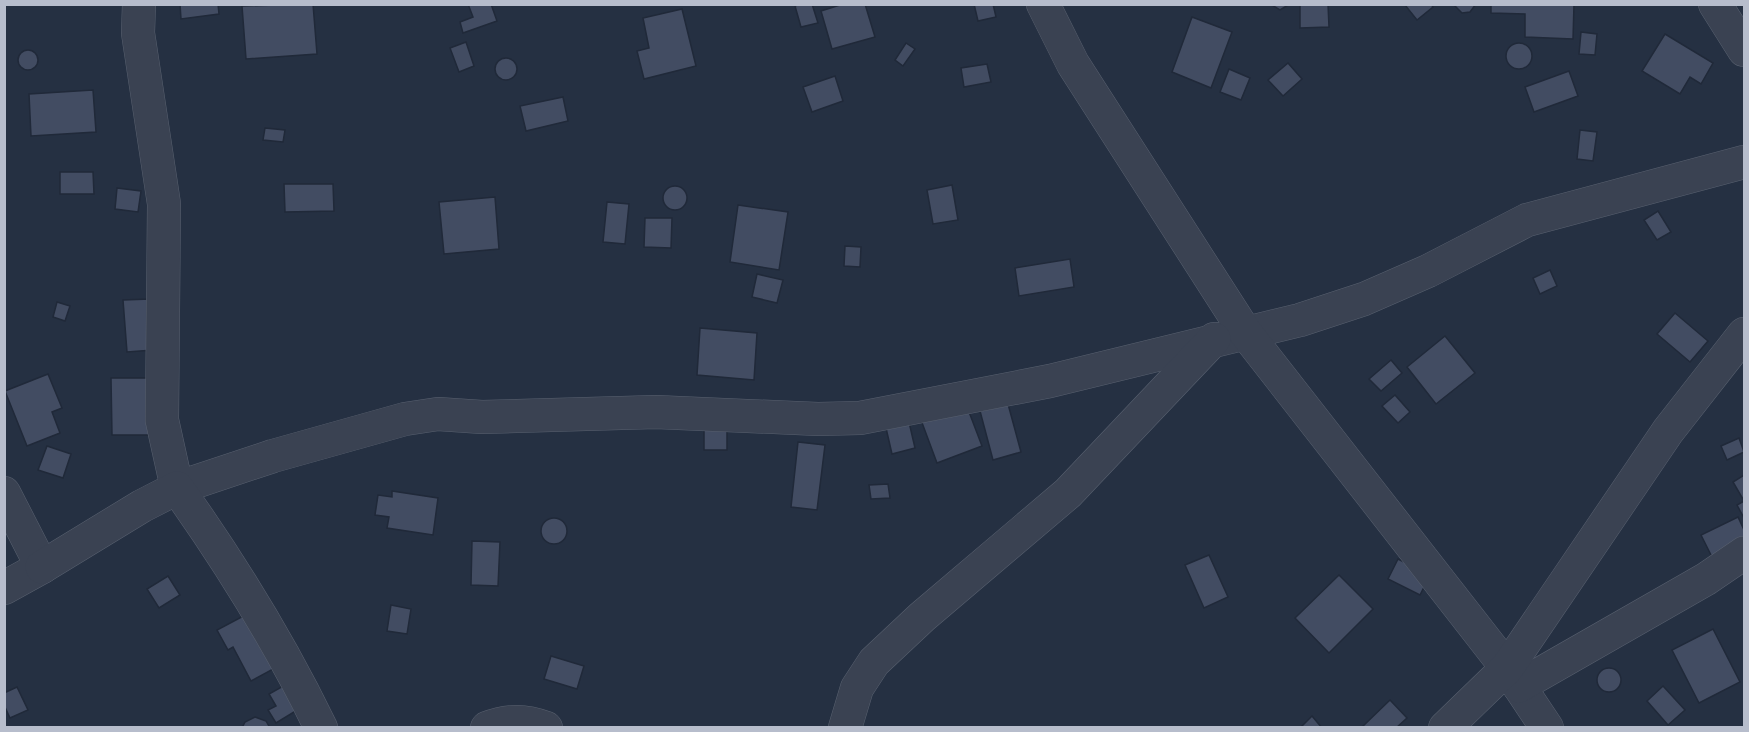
<svg xmlns="http://www.w3.org/2000/svg" width="1749" height="732" viewBox="0 0 1749 732" font-family="'Archivo Narrow',sans-serif">
<rect width="100%" height="100%" fill="#253042"/>
<g fill="#424c62" stroke="#202939" stroke-width="1.5">
<path d="M 180,4 L 218,4 L 219,14 L 181,19 Z"/>
<path d="M 313,4 L 317,54 L 246,59 L 242,6 Z"/>
<path d="M 468,4 L 491,4 L 497,21 L 463,33 L 460,22 L 473,17 Z"/>
<path d="M 800,4 L 812,4 L 818,23 L 801,27 L 795,6 Z"/>
<path d="M 843,4 L 865,4 L 875,37 L 832,49 L 821,11 Z"/>
<path d="M 974,4 L 993,4 L 996,17 L 978,21 Z"/>
<path d="M 1270,4 L 1290,4 L 1280,10 Z"/>
<path d="M 1300,4 L 1328,4 L 1329,27 L 1300,28 Z"/>
<path d="M 1431,4 L 1433,7 L 1417,20 L 1405,5 Z"/>
<path d="M 1453,4 L 1476,4 L 1470,12 L 1462,13 Z"/>
<path d="M 1491,4 L 1574,4 L 1573,39 L 1525,37 L 1525,14 L 1491,13 Z"/>
<path d="M 682,9 L 696,66 L 644,79 L 637,51 L 649,48 L 643,18 Z"/>
<path d="M 1192,17 L 1232,32 L 1211,88 L 1172,72 Z"/>
<path d="M 1581,32 L 1597,34 L 1595,55 L 1579,54 Z"/>
<path d="M 1665,34 L 1713,63 L 1701,84 L 1690,77 L 1680,94 L 1642,71 Z"/>
<path d="M 466,42 L 474,66 L 459,72 L 450,48 Z"/>
<path d="M 906,43 L 915,49 L 903,66 L 895,60 Z"/>
<circle cx="1519" cy="56" r="13"/>
<circle cx="28" cy="60" r="10"/>
<circle cx="506" cy="69" r="11"/>
<path d="M 1288,63 L 1302,79 L 1283,96 L 1268,80 Z"/>
<path d="M 987,64 L 991,82 L 964,87 L 961,68 Z"/>
<path d="M 1229,69 L 1250,78 L 1241,100 L 1220,92 Z"/>
<path d="M 1569,71 L 1578,96 L 1534,112 L 1525,87 Z"/>
<path d="M 835,76 L 843,101 L 812,112 L 803,87 Z"/>
<path d="M 93,90 L 96,132 L 31,136 L 29,94 Z"/>
<path d="M 563,97 L 568,121 L 526,131 L 520,106 Z"/>
<path d="M 265,128 L 285,130 L 283,142 L 263,140 Z"/>
<path d="M 1580,130 L 1597,132 L 1593,161 L 1577,159 Z"/>
<path d="M 60,172 L 93,172 L 94,194 L 60,194 Z"/>
<path d="M 284,184 L 333,184 L 334,211 L 285,212 Z"/>
<path d="M 952,185 L 958,220 L 933,224 L 927,190 Z"/>
<circle cx="675" cy="198" r="12"/>
<path d="M 117,188 L 141,191 L 138,212 L 115,209 Z"/>
<path d="M 495,197 L 499,249 L 444,254 L 439,202 Z"/>
<path d="M 607,202 L 629,204 L 625,244 L 603,242 Z"/>
<path d="M 738,205 L 788,212 L 779,270 L 730,262 Z"/>
<path d="M 1658,211 L 1671,232 L 1657,240 L 1644,220 Z"/>
<path d="M 645,218 L 672,218 L 671,248 L 644,247 Z"/>
<path d="M 845,246 L 861,247 L 860,267 L 844,266 Z"/>
<path d="M 1070,259 L 1074,287 L 1019,296 L 1015,268 Z"/>
<path d="M 1550,270 L 1557,286 L 1540,294 L 1533,278 Z"/>
<path d="M 757,274 L 783,280 L 777,303 L 752,297 Z"/>
<path d="M 150,299 L 153,350 L 127,352 L 123,300 Z"/>
<path d="M 57,302 L 70,306 L 65,321 L 53,317 Z"/>
<path d="M 1675,313 L 1708,341 L 1690,362 L 1657,334 Z"/>
<path d="M 700,328 L 757,333 L 754,380 L 697,375 Z"/>
<path d="M 1445,336 L 1475,373 L 1436,404 L 1407,367 Z"/>
<path d="M 1391,360 L 1402,373 L 1381,391 L 1369,379 Z"/>
<path d="M 48,374 L 62,408 L 52,412 L 60,433 L 27,446 L 5,391 Z"/>
<path d="M 111,378 L 153,378 L 153,435 L 112,435 Z"/>
<path d="M 1395,395 L 1410,412 L 1398,423 L 1382,406 Z"/>
<path d="M 966,404 L 982,446 L 937,463 L 921,420 Z"/>
<path d="M 1008,404 L 1021,452 L 993,460 L 980,411 Z"/>
<path d="M 909,422 L 915,448 L 892,454 L 886,428 Z"/>
<path d="M 704,426 L 727,427 L 727,450 L 704,450 Z"/>
<path d="M 1739,438 L 1744,452 L 1727,460 L 1721,446 Z"/>
<path d="M 798,442 L 825,445 L 817,510 L 791,507 Z"/>
<path d="M 47,446 L 71,454 L 63,478 L 38,470 Z"/>
<path d="M 1744,475 L 1744,501 L 1733,482 Z"/>
<path d="M 888,484 L 890,498 L 871,499 L 869,485 Z"/>
<path d="M 392,491 L 438,498 L 433,535 L 387,528 L 389,517 L 375,515 L 378,495 L 392,497 Z"/>
<path d="M 1744,501 L 1744,518 L 1737,505 Z"/>
<path d="M 1738,517 L 1744,530 L 1744,541 L 1712,557 L 1701,535 Z"/>
<circle cx="554" cy="531" r="13"/>
<path d="M 472,541 L 500,542 L 498,586 L 471,585 Z"/>
<path d="M 1209,555 L 1228,597 L 1204,608 L 1185,565 Z"/>
<path d="M 1398,559 L 1430,575 L 1420,595 L 1388,579 Z"/>
<path d="M 1339,575 L 1373,609 L 1329,653 L 1295,618 Z"/>
<path d="M 168,576 L 180,595 L 159,608 L 147,589 Z"/>
<path d="M 391,605 L 411,609 L 407,634 L 387,631 Z"/>
<path d="M 249,613 L 277,667 L 251,681 L 233,647 L 228,650 L 217,630 Z"/>
<path d="M 1713,629 L 1740,682 L 1699,703 L 1672,650 Z"/>
<path d="M 551,656 L 584,666 L 577,689 L 544,679 Z"/>
<circle cx="1609" cy="680" r="12"/>
<path d="M 285,685 L 299,709 L 276,723 L 268,710 L 276,706 L 269,694 Z"/>
<path d="M 1663,686 L 1685,710 L 1668,725 L 1647,701 Z"/>
<path d="M 17,687 L 28,710 L 10,718 L 4,705 L 4,693 Z"/>
<path d="M 1390,700 L 1407,718 L 1396,728 L 1361,728 Z"/>
<path d="M 1312,716 L 1322,728 L 1300,728 Z"/>
<path d="M 255,717 L 266,721 L 270,728 L 242,728 L 245,722 Z"/>
</g>
<g fill="none" stroke-linecap="round" stroke-linejoin="round">
<g stroke="#58606f" stroke-width="34">
<g id="minor">
<path d="M 139,4 L 138,33 L 164,204 L 162,420 L 177,488 L 273,456 L 405,419 L 438,414 L 482,417 L 656,412 L 818,419 L 860,418 L 1050,381 L 1300,320 L 1364,299 L 1428,271 L 1527,220 L 1744,162"/>
<path d="M 1043,4 L 1073,64 L 1245,332 L 1507,668 L 1547,728"/>
<path d="M 1715,4 L 1744,50"/>
<path d="M 4,493 L 42,567 L 4,588"/>
<path d="M 42,567 L 142,506 L 177,488 C 231,564 280,643 321,728"/>
<path d="M 1519,686 L 1706,579 L 1744,553"/>
<path d="M 487,728 C 508,720 525,720 546,728"/>
<path d="M 845,728 L 857,688 L 874,662 L 922,617 L 1068,493 L 1214,339"/>
<path d="M 1445,728 L 1507,668 L 1668,431 L 1744,334"/>
</g>
</g>
<use href="#minor" stroke="#3a4252" stroke-width="33"/>
</g>
<rect width="1749" height="732" fill="none" stroke="#b7bdcc" stroke-width="12"/>
</svg>
